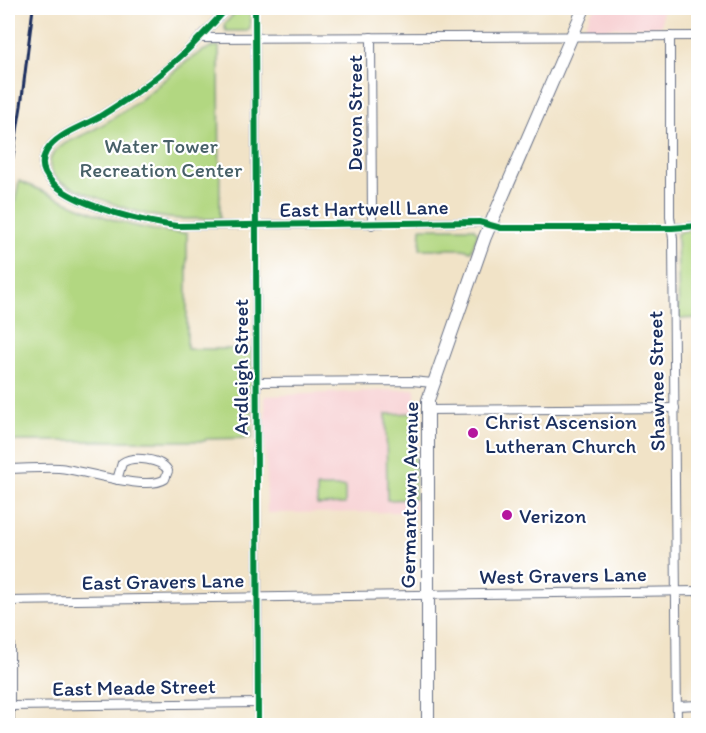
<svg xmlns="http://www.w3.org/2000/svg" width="706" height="733" viewBox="0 0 706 733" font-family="Itim,sans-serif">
<rect width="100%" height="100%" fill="#fff"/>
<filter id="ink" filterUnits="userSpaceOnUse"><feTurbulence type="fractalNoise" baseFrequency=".0167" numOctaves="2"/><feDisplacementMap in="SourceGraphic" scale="12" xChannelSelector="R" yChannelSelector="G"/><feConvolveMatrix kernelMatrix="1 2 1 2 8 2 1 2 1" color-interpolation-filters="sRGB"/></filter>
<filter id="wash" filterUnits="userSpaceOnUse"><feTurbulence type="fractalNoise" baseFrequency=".008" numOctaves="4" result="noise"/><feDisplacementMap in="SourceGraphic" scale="24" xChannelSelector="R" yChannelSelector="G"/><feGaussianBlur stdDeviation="1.35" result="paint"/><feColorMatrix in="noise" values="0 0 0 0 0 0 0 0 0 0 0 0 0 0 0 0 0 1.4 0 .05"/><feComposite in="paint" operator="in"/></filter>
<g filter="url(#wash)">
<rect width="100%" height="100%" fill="#f1e3c7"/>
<g fill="#f7cfd1">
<path d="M 596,8 L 662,8 L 662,26 L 587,29 L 585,26 L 591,12 Z"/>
<path d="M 415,389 L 415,512 L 267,513 L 265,396 Z"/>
</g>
<g fill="#b2d781" stroke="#668370" stroke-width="1.5">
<path d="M 239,8 L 250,8 L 250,29 L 247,31 L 226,31 L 224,25 Z"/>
<path d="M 219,46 L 220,219 C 203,218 185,220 168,218 C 130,213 96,197 61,182 C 52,175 46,165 53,154 C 61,142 81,137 93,130 C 109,121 125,111 140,100 C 159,86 198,46 219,46 Z"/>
<path d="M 19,181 C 72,203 127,233 187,233 L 187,349 L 252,349 L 252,438 L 206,439 L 205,441 L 8,441 L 8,237 Z"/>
<path d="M 421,228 L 473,228 L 478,233 L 471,251 L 463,249 L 420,249 Z"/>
<path d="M 698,230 L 698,318 L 679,319 L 677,234 L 682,231 Z"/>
<path d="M 415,413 L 415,499 L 387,500 L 386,414 Z"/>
<path d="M 317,487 L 345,487 L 345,504 L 317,505 Z"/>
</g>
</g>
<g filter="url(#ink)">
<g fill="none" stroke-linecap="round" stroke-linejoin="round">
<g stroke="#666e83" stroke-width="10">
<g id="minor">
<path d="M 227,8 C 201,38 173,66 141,89 C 128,99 113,108 99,117 C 82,127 56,134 46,152 C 21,197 150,224 178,226 L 479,222 L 501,228 L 672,228 L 698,226"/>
<path d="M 255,8 L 258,726"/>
<path d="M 670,36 L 670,216 L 673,239 L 677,726"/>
<path d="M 371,37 L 372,225"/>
<path d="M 200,38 L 698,36"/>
<path d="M 257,382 L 412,381 L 433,383"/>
<path d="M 427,410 L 675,408"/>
<path d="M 8,469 C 25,469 42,467 59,468 C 83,470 146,492 165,479 L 168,471 C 162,459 133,455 122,463 L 117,480"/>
<path d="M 8,598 L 10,613 L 10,726"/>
<path d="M 8,601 L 698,591"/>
<path d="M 10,706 L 258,703"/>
<path d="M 677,706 L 698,705"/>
</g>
</g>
<g stroke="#666e83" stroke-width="14">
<path id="primary" d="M 428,726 L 428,400 L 485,237 L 584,8"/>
</g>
<use href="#minor" stroke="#fff" stroke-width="8"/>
<use href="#primary" stroke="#fff" stroke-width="12"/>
<path stroke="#1b2f5e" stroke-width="3" d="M 8,188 L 21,106 L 33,8"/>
<g stroke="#fff" stroke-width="10">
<g id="cycleway">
<path d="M 227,8 C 201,38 173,66 141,89 C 128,99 113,108 99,117 C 82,127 56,134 46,152 C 21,197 150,224 178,226 L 479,222 L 501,228 L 672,228 L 698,226"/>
<path d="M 255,8 L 258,726"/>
</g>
</g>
<use href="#cycleway" stroke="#00873e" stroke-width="6"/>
</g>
</g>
<g fill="#b5179e" stroke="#fff" stroke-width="2">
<circle cx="473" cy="433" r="6"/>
<circle cx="507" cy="515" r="6"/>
</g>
<g text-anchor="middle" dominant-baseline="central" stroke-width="4.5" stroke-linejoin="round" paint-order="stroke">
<g font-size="21" fill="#1b2f5e" stroke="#fff">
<text transform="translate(354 113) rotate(-90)">Devon Street</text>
<text transform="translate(364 208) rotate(-1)">East Hartwell Lane</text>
<text transform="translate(240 367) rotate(-90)">Ardleigh Street</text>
<text transform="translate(656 381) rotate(-91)">Shawnee Street</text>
<text transform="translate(409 495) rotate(-89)">Germantown Avenue</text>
<text transform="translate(563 575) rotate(-1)">West Gravers Lane</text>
<text transform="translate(163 581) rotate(-1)">East Gravers Lane</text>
<text transform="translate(134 687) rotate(-1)">East Meade Street</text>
</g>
<g font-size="21" fill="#486168" stroke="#fff">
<text x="161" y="145">Water Tower<tspan x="161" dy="24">Recreation Center</tspan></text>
</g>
<g font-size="21" fill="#1b2f5e" stroke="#fff" text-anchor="start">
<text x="485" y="421">Christ Ascension<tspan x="485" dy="24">Lutheran Church</tspan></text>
<text x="519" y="515">Verizon</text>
</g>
</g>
<rect width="706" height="733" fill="none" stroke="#fff" stroke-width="30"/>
</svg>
